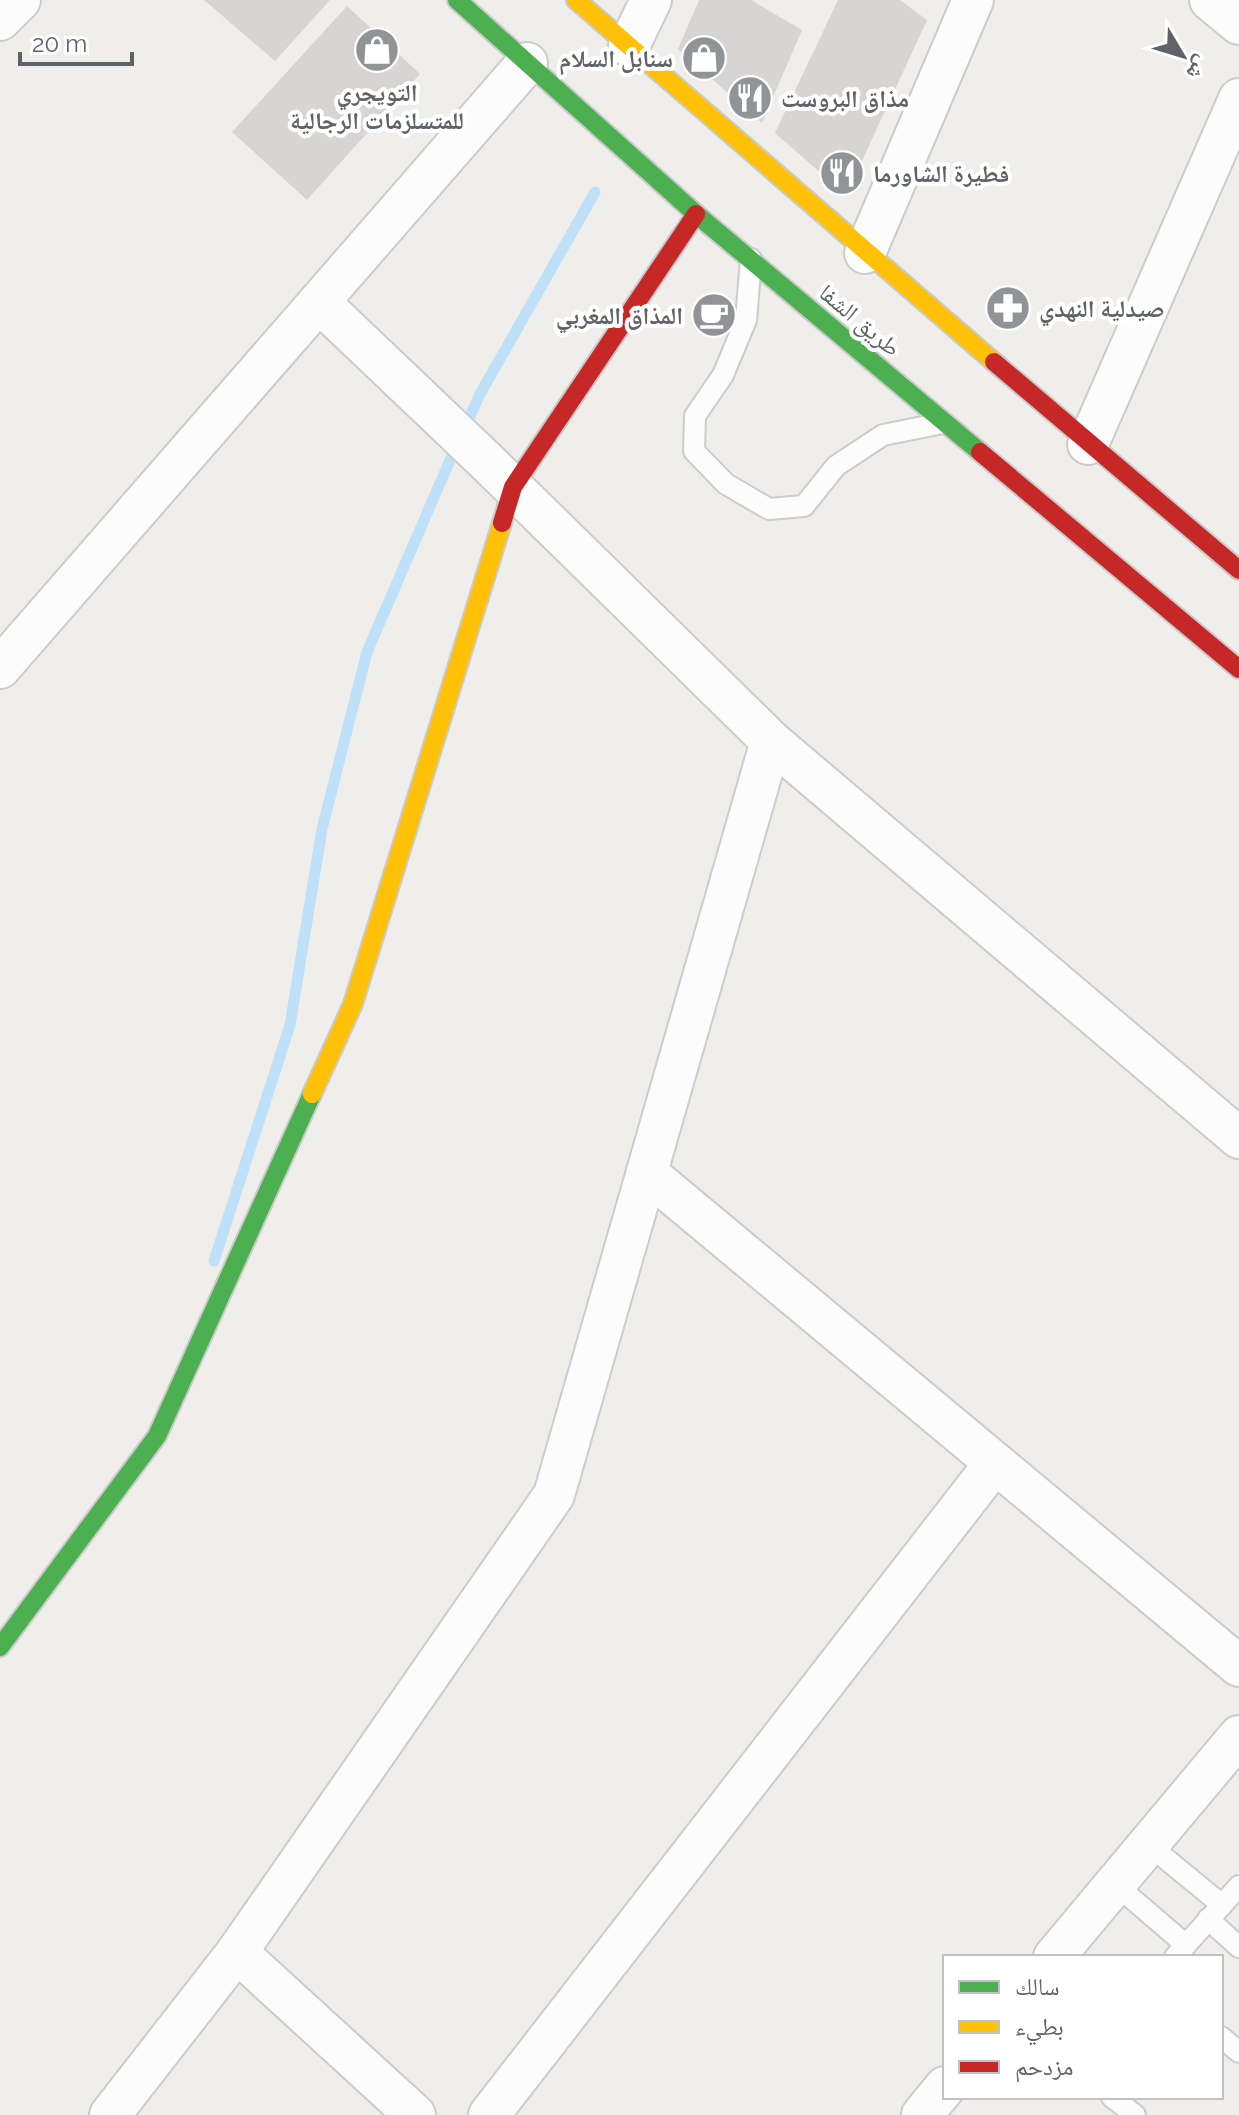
<svg xmlns="http://www.w3.org/2000/svg" width="1239" height="2115" viewBox="0 0 1239 2115" font-family="Raleway,'Noto Naskh Arabic',sans-serif">
<rect width="100%" height="100%" fill="#efeeea"/>
<g fill="none" stroke-linecap="round" stroke-linejoin="round">
<g stroke="#bfe0f9" stroke-width="11">
<path d="M 464,429 L 480,394 L 595,192"/>
<path d="M 214,1261 L 290,1025 L 322,829 L 367,652 L 457,444"/>
</g>
</g>
<g fill="#d6d5d3">
<path d="M 204,0 L 330,0 L 275,61 Z"/>
<path d="M 699,0 L 751,0 L 802,30 L 762,123 L 678,49 Z"/>
<path d="M 838,0 L 900,0 L 927,20 L 854,178 L 830,181 L 775,133 Z"/>
<path d="M 347,6 L 420,74 L 307,200 L 232,132 Z"/>
</g>
<g fill="none" stroke-linecap="round" stroke-linejoin="round">
<g stroke="#cbcccc" stroke-width="24">
<g id="lane">
<path d="M 751,259 L 746,320 L 723,375 L 695,416 L 694,451 L 726,484 L 769,509 L 804,506 L 836,466 L 883,435 L 943,423"/>
<path d="M 1149,1845 L 1222,1905"/>
<path d="M 1115,1884 L 1186,1945"/>
<path d="M 1208,1919 L 1239,1947"/>
<path d="M 1175,1957 L 1239,1886"/>
<path d="M 1221,2037 L 1239,2052"/>
<path d="M 1112,2097 L 1135,2115"/>
</g>
</g>
<g stroke="#cbcccc" stroke-width="44">
<g id="street">
<path d="M 1210,0 L 1239,24"/>
<path d="M 0,20 L 20,0"/>
<path d="M 629,46 L 651,0"/>
<path d="M 865,253 L 973,0"/>
<path d="M 319,302 L 486,461 L 771,741 L 1239,1138"/>
<path d="M 1088,444 L 1239,99"/>
<path d="M 0,668 L 527,63"/>
<path d="M 647,1173 L 1239,1666"/>
<path d="M 237,1952 L 415,2115"/>
<path d="M 1054,1957 L 1239,1736"/>
<path d="M 110,2115 L 237,1952 L 554,1495 L 771,741"/>
<path d="M 489,2115 L 995,1463"/>
<path d="M 922,2115 L 945,2087"/>
</g>
</g>
<g stroke="#cacacb" stroke-width="22">
<g id="fast">
<path d="M 457,0 L 696,214 L 980,452"/>
<path d="M 0,1647 L 157,1436 L 312,1094"/>
</g>
</g>
<g stroke="#cacacb" stroke-width="22">
<g id="slow">
<path d="M 576,0 L 994,362"/>
<path d="M 312,1094 L 353,1004 L 502,523"/>
</g>
</g>
<g stroke="#cacacb" stroke-width="22">
<g id="jam">
<path d="M 994,362 L 1239,570"/>
<path d="M 980,452 L 1239,669"/>
<path d="M 502,523 L 513,487 L 696,214"/>
</g>
</g>
<use href="#lane" stroke="#fdfcfc" stroke-width="20"/>
<use href="#street" stroke="#fdfcfc" stroke-width="40"/>
<use href="#fast" stroke="#4caf50" stroke-width="18"/>
<use href="#slow" stroke="#ffc107" stroke-width="18"/>
<use href="#jam" stroke="#c62828" stroke-width="18"/>
</g>
<defs>
<g id="shop-disc" transform="scale(2.3)"><circle r="9.5" fill="#919496" stroke="#fff"/><path d="M-5-2.5h2.3a2.7 3.5 0 0 1 5.4 0H5L5.5 6h-11ZM-1.5-2.5h3a1.5 2.3 0 0 0-3 0Z" fill="#fff"/></g>
<g id="restaurant-disc" transform="scale(2.3)"><circle r="9.5" fill="#919496" stroke="#fff"/><path d="M-5-6h1v4h1v-4h1v4h1v-4h1v5L-1.5 .5V6h-2V.5L-5-1ZM5-6V6H3V1.5H1.5Q1.5-4 5-6Z" fill="#fff"/></g>
<g id="pharmacy-disc" transform="scale(2.3)"><circle r="9.5" fill="#919496" stroke="#fff"/><path d="M-2-6h4v4h4v4h-4v4h-4v-4h-4v-4h4Z" fill="#fff"/></g>
<g id="cafe-disc" transform="scale(2.3)"><circle r="9.5" fill="#919496" stroke="#fff"/><path d="M-5.5-4.5H6V0H3Q3 3.5 0 3.5H-2.5Q-5.5 3.5-5.5 0ZM3-3.2v2h1.7v-2ZM-6 4.5H4V6H-6Z" fill="#fff"/></g>
</defs>
<g fill-rule="evenodd">
<use href="#shop-disc" x="377" y="50"/>
<use href="#shop-disc" x="704" y="58"/>
<use href="#restaurant-disc" x="750" y="98"/>
<use href="#restaurant-disc" x="842" y="173"/>
<use href="#pharmacy-disc" x="1008" y="308"/>
<use href="#cafe-disc" x="714" y="315"/>
</g>
<g text-anchor="middle" dominant-baseline="central" stroke-width="8" stroke-linejoin="round" paint-order="stroke">
<g font-size="24" font-weight="bold" fill="#5f6368" stroke="#fff" text-anchor="start">
<text x="673" y="58" text-anchor="end">سنابل السلام</text>
<text x="377" y="92" text-anchor="middle">التويجري<tspan x="377" dy="28">للمتسلزمات الرجالية</tspan></text>
<text x="781" y="98">مذاق البروست</text>
<text x="873" y="173">فطيرة الشاورما</text>
<text x="1039" y="308">صيدلية النهدي</text>
<text x="683" y="315" text-anchor="end">المذاق المغربي</text>
</g>
<g font-size="24" fill="#5f6368" stroke="#fff">
<text transform="translate(860 320) rotate(40)">طريق الشفا</text>
</g>
</g>
<rect x="943" y="1955" width="280" height="144" fill="#ffffff" stroke="#bfc1c3" stroke-width="2"/>
<rect x="959" y="1981" width="40" height="12" fill="#4caf50" stroke="#bfc1c3" stroke-width="2"/>
<text x="1015" y="1995" font-size="24" fill="#5f6368">سالك</text>
<rect x="959" y="2021" width="40" height="12" fill="#ffc107" stroke="#bfc1c3" stroke-width="2"/>
<text x="1015" y="2035" font-size="24" fill="#5f6368">بطيء</text>
<rect x="959" y="2061" width="40" height="12" fill="#c62828" stroke="#bfc1c3" stroke-width="2"/>
<text x="1015" y="2075" font-size="24" fill="#5f6368">مزدحم</text>
<g transform="translate(1183 56) rotate(128)" stroke="#ffffff" stroke-width="6" paint-order="stroke">
<path d="M0-6L14 30L0 20L-14 30Z" fill="#5f6368"/>
<text y="-12" font-size="22" font-weight="bold" text-anchor="middle" fill="#5f6368">ش</text>
</g>
<path d="M20 52v12h112v-12" fill="none" stroke="#5f6368" stroke-width="4"/>
<text x="32" y="52" font-size="24" fill="#5f6368" stroke="#ffffff" stroke-width="6" paint-order="stroke">20 m</text>
</svg>
